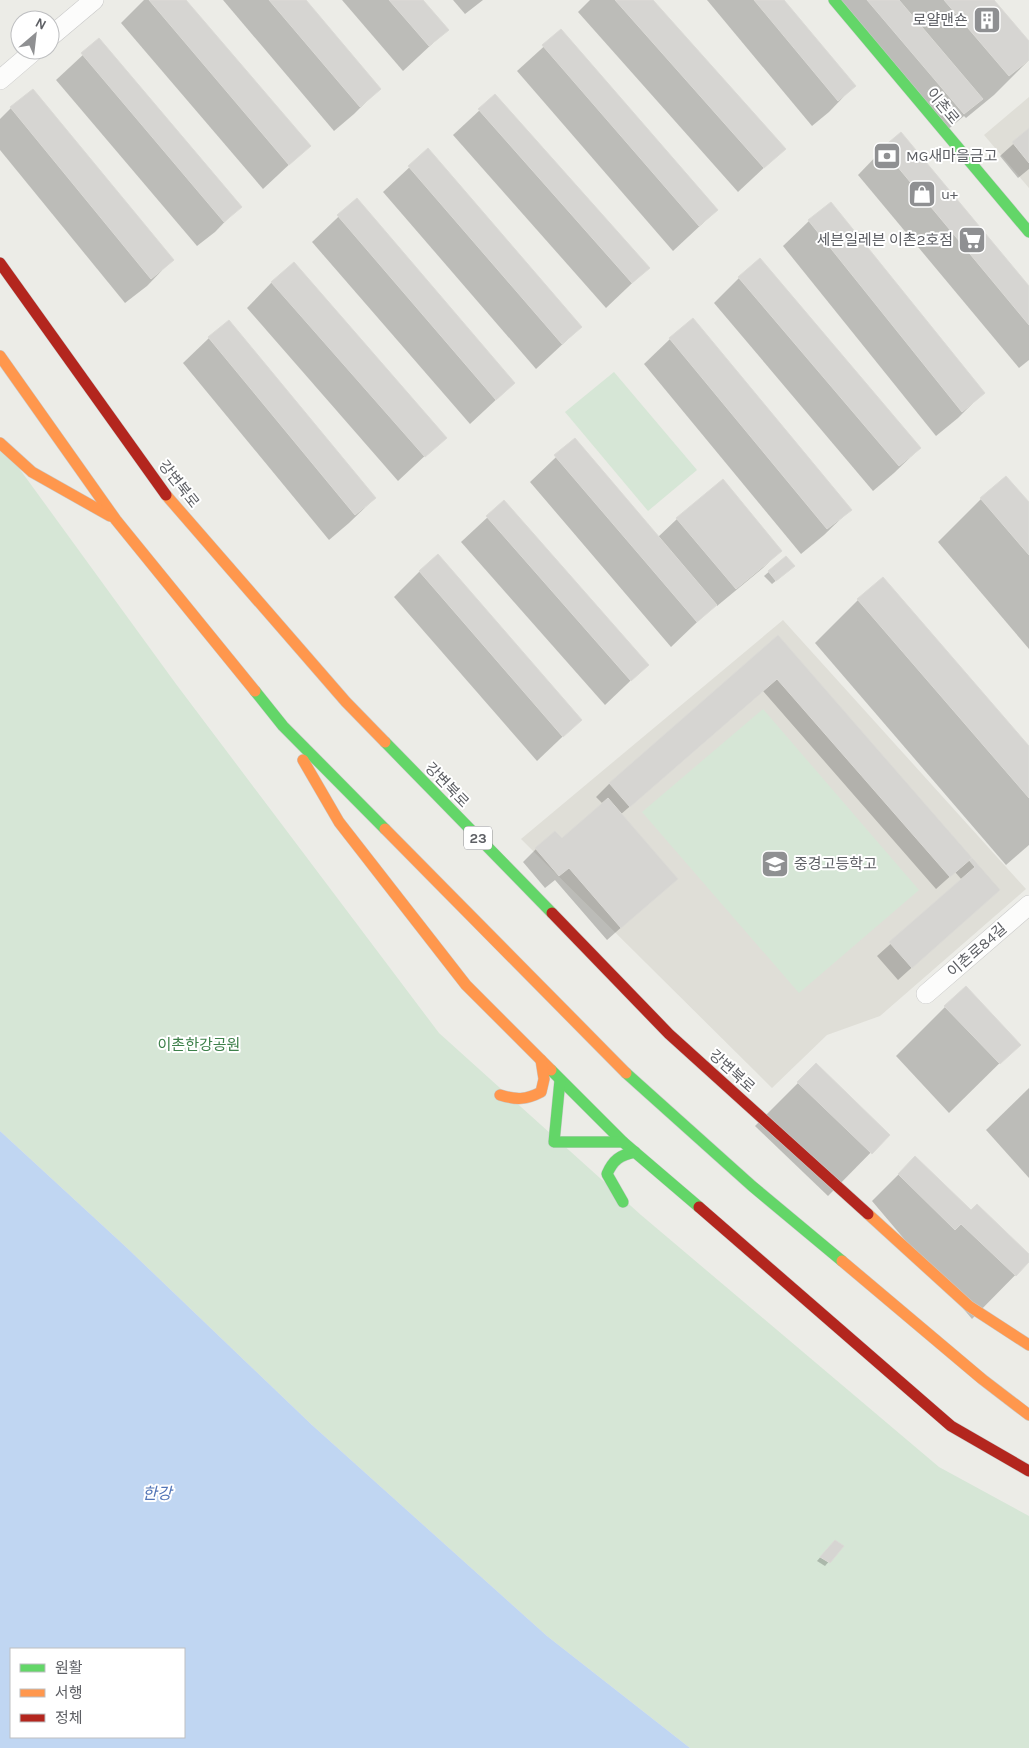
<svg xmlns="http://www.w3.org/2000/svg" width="1029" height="1748" viewBox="0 0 1029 1748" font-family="Karla,'Noto Sans KR',sans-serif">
<rect width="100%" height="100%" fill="#ecece7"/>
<g fill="#dfded7">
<path d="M 1029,97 L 1029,188 L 984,135 Z"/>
<path d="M 783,620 L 1026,889 L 880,1016 L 827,1035 L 772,1088 L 521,839 Z"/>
</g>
<g fill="#d6e6d6">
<path d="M 614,372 L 697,470 L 648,511 L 565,412 Z"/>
<path d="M 0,442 L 176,684 L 439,1033 L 641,1215 L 939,1467 L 1029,1516 L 1029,1748 L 690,1748 L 547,1636 L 312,1425 L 126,1247 L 0,1131 Z"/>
<path d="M 763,709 L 919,890 L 799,993 L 642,812 Z"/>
</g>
<path fill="#c0d6f2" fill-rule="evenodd" d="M 0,1131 L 126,1247 L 312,1425 L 547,1636 L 690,1748 L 0,1748 ZM 11,1649 L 184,1649 L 184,1737 L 11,1737 Z"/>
<g fill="#0003">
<path d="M 144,0 L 184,0 L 309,146 L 263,189 L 121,23 Z"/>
<path d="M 223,0 L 304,0 L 379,89 L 354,114 L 334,131 Z"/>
<path d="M 342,0 L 421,0 L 447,30 L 403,71 Z"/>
<path d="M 453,0 L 483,0 L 465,14 Z"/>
<path d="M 590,0 L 652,0 L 784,149 L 738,192 L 578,12 Z"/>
<path d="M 707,0 L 782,0 L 854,86 L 829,112 L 812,126 Z"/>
<path d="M 834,0 L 992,0 L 1029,43 L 1029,60 L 994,95 L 966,118 L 964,116 L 946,131 Z"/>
<path d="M 561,31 L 717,210 L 673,251 L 517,71 Z"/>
<path d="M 99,40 L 240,206 L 215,232 L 197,246 L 56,80 Z"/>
<path d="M 495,96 L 648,268 L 606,308 L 453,135 Z"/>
<path d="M 11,108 L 172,260 L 147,286 L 125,303 L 0,150 L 0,119 Z"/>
<path d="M 1029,130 L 1029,169 L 1018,178 L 1000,156 Z"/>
<path d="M 901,134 L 1029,288 L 1029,360 L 1019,368 L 858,175 L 883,149 Z"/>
<path d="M 428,150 L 581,327 L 536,369 L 383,192 Z"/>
<path d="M 356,200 L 514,383 L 470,424 L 312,242 Z"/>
<path d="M 809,221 L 983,393 L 958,418 L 936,436 L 783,246 Z"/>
<path d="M 739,278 L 920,448 L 894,473 L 873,491 L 714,303 Z"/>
<path d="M 272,282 L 445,437 L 398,481 L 247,308 Z"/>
<path d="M 693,320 L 850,510 L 824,535 L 801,554 L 644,364 L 670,339 Z"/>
<path d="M 209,338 L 375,498 L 349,523 L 329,540 L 183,363 Z"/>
<path d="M 575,439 L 658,537 L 677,519 L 780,551 L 763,568 L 717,606 L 716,604 L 671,647 L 530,482 Z"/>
<path d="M 981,499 L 1029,504 L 1029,649 L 938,542 Z"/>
<path d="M 504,502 L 647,665 L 605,705 L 461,542 Z"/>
<path d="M 786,557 L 789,570 L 772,584 L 764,576 Z"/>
<path d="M 420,571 L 580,720 L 537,761 L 394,597 Z"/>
<path d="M 858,600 L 1029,748 L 1029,845 L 1006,865 L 815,643 Z"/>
<path d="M 778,637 L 999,889 L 898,980 L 877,956 L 962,880 L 955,872 L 936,889 L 763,691 L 620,815 L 676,879 L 607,940 L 555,880 L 545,888 L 523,862 L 536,849 L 561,840 L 603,804 L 596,797 L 609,784 Z"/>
<path d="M 945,1007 L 1019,1044 L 949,1113 L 896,1056 Z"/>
<path d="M 816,1065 L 888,1135 L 828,1196 L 755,1126 Z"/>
<path d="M 1029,1088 L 1029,1178 L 986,1130 Z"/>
<path d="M 915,1158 L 971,1212 L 1029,1255 L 1029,1261 L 972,1319 L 872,1201 Z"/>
<path d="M 831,1545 L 842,1546 L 825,1566 L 817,1561 Z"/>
</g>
<g fill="#d6d5d2" stroke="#dbdad6">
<path d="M 149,0 L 186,0 L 311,146 L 289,165 Z"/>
<path d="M 269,0 L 306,0 L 381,89 L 360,107 Z"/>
<path d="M 389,0 L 423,0 L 449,30 L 429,46 Z"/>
<path d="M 615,0 L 653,0 L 786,149 L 764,168 Z"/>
<path d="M 754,0 L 784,0 L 856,86 L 838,101 Z"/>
<path d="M 867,0 L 899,0 L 983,99 L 964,114 Z"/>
<path d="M 944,0 L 994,0 L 1029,41 L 1029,60 L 1009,76 Z"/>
<path d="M 561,29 L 718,210 L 699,226 L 542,45 Z"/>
<path d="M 99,38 L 242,207 L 224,222 L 81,53 Z"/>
<path d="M 33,89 L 174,260 L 151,279 L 10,107 Z"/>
<path d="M 495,94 L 650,268 L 632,283 L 478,109 Z"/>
<path d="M 1029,128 L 1029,163 L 1012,142 Z"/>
<path d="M 901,132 L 1029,286 L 1029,325 L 882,148 Z"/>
<path d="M 428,148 L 582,327 L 562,344 L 408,166 Z"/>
<path d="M 357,198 L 515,383 L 496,400 L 337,215 Z"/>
<path d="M 831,202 L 985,393 L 962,412 L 808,220 Z"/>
<path d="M 760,258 L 921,448 L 899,466 L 738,277 Z"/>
<path d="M 294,262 L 447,438 L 425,457 L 271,282 Z"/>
<path d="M 693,318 L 852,510 L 827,529 L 669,338 Z"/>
<path d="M 229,320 L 376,498 L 355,515 L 208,337 Z"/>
<path d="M 575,438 L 717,605 L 697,622 L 554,455 Z"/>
<path d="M 1006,476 L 1029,502 L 1029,555 L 980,498 Z"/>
<path d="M 723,479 L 782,551 L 736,589 L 676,518 Z"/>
<path d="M 504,500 L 649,665 L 631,681 L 486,516 Z"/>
<path d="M 438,554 L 582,720 L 563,737 L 419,571 Z"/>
<path d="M 786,556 L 795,566 L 776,581 L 768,571 Z"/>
<path d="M 883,577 L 1029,746 L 1029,798 L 857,599 Z"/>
<path d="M 778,635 L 972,858 L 950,877 L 777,679 L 630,807 L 609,783 Z"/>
<path d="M 608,798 L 678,879 L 621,928 L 569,868 L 559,876 L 535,848 L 555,831 L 562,838 Z"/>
<path d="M 972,858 L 1000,890 L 912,968 L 889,942 L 975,867 L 969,860 Z"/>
<path d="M 966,986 L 1021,1045 L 1000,1064 L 944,1006 Z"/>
<path d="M 816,1063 L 890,1135 L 872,1154 L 797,1082 Z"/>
<path d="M 915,1156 L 971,1210 L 977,1204 L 1029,1254 L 1029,1262 L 1016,1276 L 961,1224 L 955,1230 L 898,1174 Z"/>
<path d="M 835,1540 L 844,1546 L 830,1563 L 820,1557 Z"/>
</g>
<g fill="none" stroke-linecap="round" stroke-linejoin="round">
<g stroke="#c9c9c9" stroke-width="20">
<g id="street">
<path d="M 50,37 L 94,0"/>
<path d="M 0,80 L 35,50"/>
<path d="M 926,994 L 1029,905"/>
</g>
</g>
<g stroke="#c9caca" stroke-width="12">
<g id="fast">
<path d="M 834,0 L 1029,232"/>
<path d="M 255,691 L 283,726 L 385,829"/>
<path d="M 385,742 L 552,913"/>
<path d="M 551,1070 L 623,1142 L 699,1207"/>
<path d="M 626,1073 L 752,1186 L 842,1261"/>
<path d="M 560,1080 L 554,1142 L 623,1142"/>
<path d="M 623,1202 L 607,1174 C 613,1160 620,1155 635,1152"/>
</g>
</g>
<g stroke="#c9caca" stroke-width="12">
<g id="slow">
<path d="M 0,356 L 116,520 L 255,691"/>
<path d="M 0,443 L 32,472 L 110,516"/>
<path d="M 166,495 L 346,702 L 385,742"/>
<path d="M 303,760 L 339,822 L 466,985 L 551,1070"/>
<path d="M 385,829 L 626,1073"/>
<path d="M 500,1095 C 516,1100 526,1100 541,1092 L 544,1079 L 541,1060"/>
<path d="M 868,1214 L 969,1306 L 1029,1345"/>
<path d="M 842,1261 L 982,1379 L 1029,1415"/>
</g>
</g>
<g stroke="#c9caca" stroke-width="12">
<g id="jam">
<path d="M 0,263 L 166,495"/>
<path d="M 552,913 L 669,1034 L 868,1214"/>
<path d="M 699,1207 L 951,1426 L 1029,1471"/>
</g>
</g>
<use href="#street" stroke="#fcfcfb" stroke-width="19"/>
<use href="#fast" stroke="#63d668" stroke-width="11"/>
<use href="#slow" stroke="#ff974d" stroke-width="11"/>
<use href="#jam" stroke="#b3261e" stroke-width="11"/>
</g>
<defs>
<g id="building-square" transform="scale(1.4375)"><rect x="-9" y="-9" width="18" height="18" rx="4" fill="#8f9092" stroke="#fff"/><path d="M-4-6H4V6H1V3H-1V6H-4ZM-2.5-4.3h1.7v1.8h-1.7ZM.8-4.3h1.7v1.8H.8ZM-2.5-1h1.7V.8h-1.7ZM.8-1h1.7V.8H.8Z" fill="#fff"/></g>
<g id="bank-square" transform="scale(1.4375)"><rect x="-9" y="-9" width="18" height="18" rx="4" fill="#8f9092" stroke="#fff"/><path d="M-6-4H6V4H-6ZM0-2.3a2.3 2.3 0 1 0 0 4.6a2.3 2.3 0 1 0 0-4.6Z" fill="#fff"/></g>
<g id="shop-square" transform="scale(1.4375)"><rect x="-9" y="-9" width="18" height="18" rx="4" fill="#8f9092" stroke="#fff"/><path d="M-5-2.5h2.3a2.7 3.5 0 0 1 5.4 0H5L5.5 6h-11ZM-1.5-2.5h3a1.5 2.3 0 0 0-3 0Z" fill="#fff"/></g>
<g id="supermarket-square" transform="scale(1.4375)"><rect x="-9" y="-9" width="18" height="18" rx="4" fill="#8f9092" stroke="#fff"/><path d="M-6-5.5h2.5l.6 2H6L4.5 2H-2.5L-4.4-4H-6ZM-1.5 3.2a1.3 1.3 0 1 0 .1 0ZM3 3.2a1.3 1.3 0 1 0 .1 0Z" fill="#fff"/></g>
<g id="school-square" transform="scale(1.4375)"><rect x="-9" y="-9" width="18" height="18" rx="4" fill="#8f9092" stroke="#fff"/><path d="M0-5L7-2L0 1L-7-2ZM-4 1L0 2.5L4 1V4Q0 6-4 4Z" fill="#fff"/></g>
</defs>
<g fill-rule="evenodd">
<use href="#building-square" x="987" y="20"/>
<use href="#bank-square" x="887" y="156"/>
<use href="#shop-square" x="922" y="194"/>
<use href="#supermarket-square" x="972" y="240"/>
<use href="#school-square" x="775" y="864"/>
</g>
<g text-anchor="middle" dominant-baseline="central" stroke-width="4" stroke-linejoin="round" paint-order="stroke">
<rect fill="#fff" stroke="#8e8f92" stroke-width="1" x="464" y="826.5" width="28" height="23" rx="4"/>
<g font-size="14" font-weight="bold" fill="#5d5f64">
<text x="478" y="838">23</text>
</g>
<g font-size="15" fill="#5d5f64" stroke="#fff" text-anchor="start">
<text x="968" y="20" text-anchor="end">로얄맨숀</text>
<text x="906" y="156">MG새마을금고</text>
<text x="941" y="194">u+</text>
<text x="953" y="240" text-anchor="end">세븐일레븐 이촌2호점</text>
<text x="794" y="864">중경고등학고</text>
</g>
<g font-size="15" fill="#5d5f64" stroke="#fff">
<text transform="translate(943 106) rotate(50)">이촌로</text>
<text transform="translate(179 484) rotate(52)">강변북로</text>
<text transform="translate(447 785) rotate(46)">강변북로</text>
<text transform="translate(977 950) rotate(-41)">이촌로84길</text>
<text transform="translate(732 1071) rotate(42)">강변북로</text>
</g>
<g font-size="15" fill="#3e814b" stroke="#fff">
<text x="199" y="1045">이촌한강공원</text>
</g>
<g font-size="16" font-style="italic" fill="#5275b7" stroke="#fff">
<text x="157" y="1493">한강</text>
</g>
</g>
<rect x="10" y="1648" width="175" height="90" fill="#ffffff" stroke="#bebfc1"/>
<rect x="20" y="1664" width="25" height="8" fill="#63d668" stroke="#bebfc1"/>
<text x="55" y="1673" font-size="15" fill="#5d5f64">원활</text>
<rect x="20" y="1689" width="25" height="8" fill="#ff974d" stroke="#bebfc1"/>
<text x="55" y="1698" font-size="15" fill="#5d5f64">서행</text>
<rect x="20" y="1714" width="25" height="8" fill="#b3261e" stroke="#bebfc1"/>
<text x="55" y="1723" font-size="15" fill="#5d5f64">정체</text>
<g transform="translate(35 35) rotate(28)"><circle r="24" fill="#ffffff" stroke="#bebfc1"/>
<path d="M0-4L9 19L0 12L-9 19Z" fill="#8f9092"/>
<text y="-8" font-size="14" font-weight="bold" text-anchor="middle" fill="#5d5f64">N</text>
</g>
</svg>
